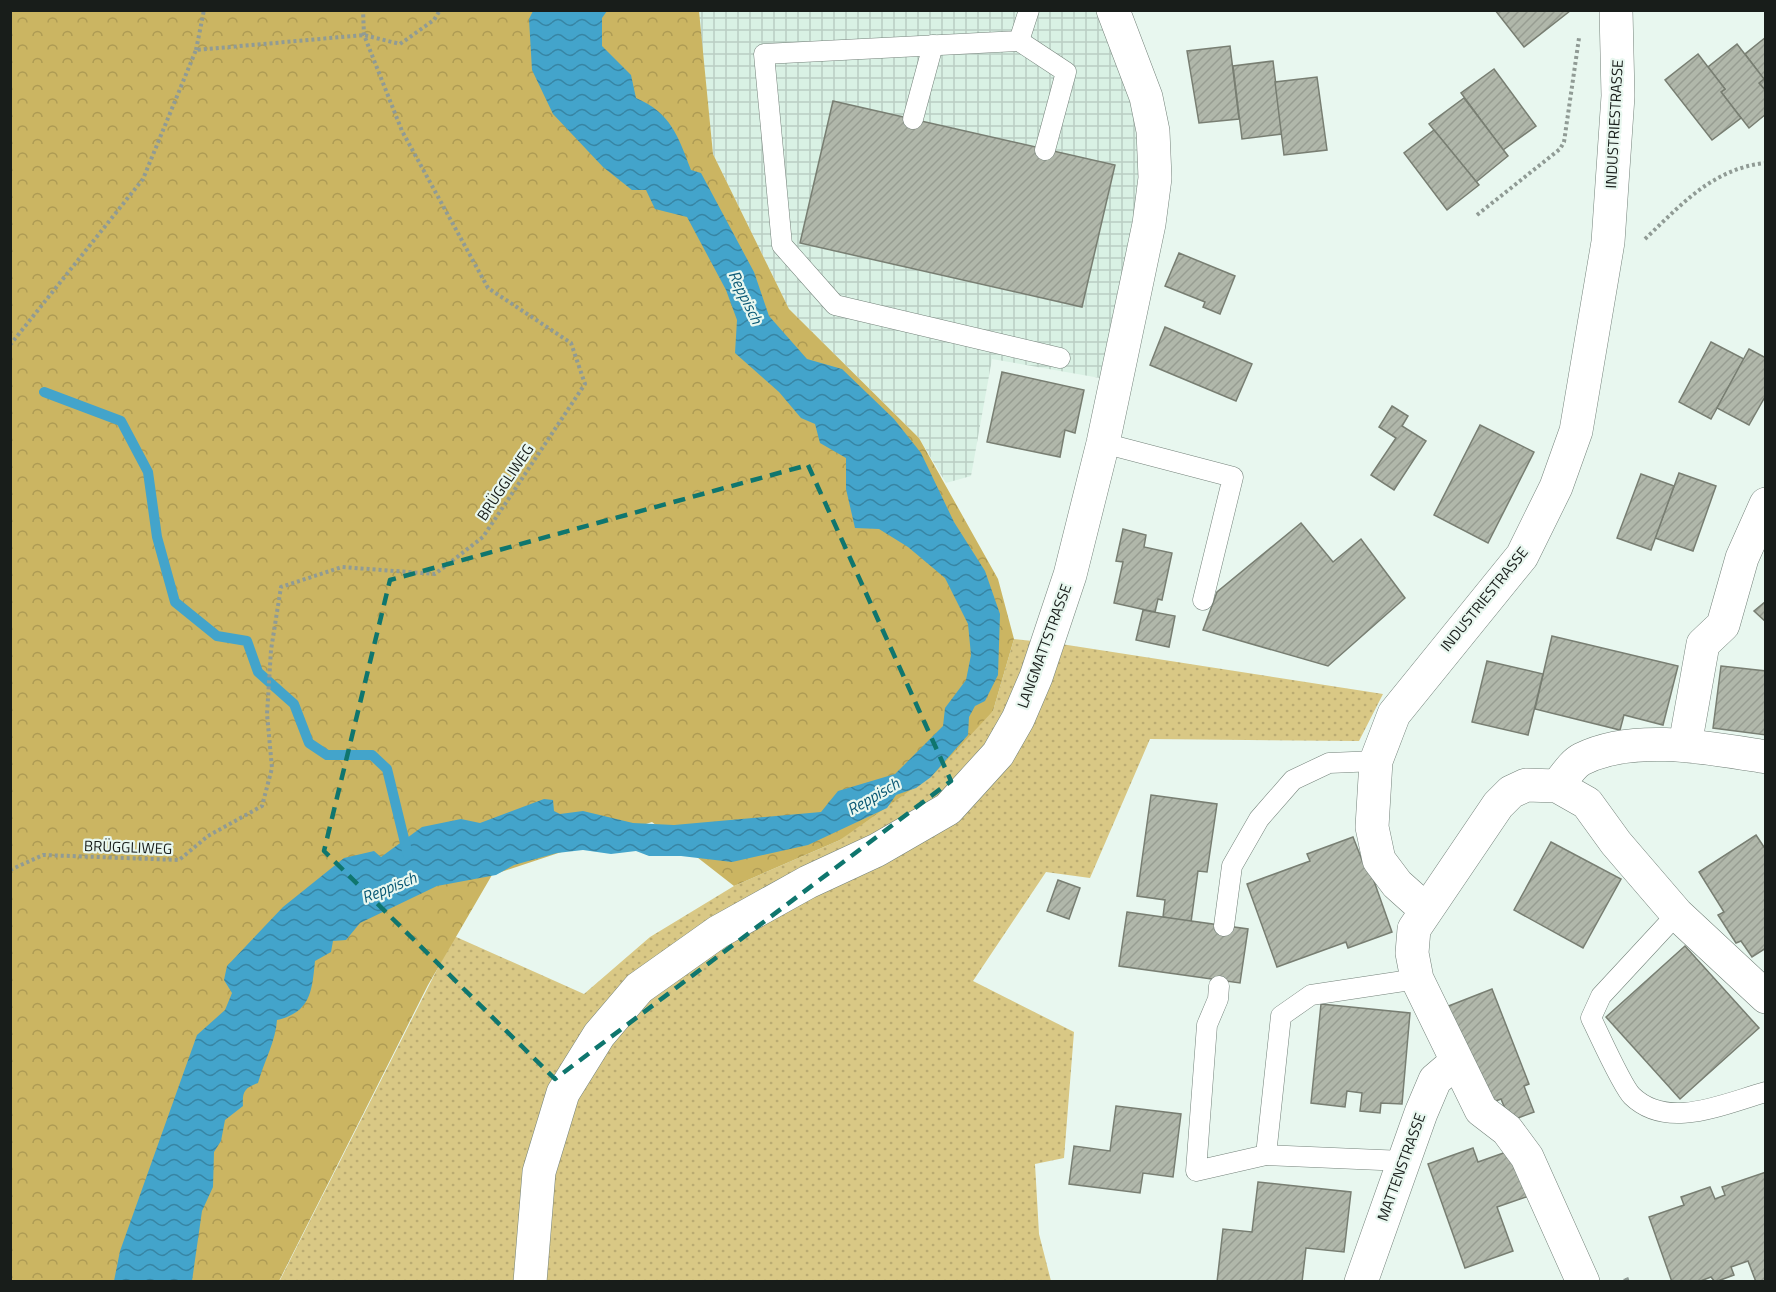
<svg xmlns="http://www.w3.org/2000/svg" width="1776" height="1292" viewBox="0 0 1776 1292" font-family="'Titillium Web',sans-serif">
<defs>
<pattern id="industrial-grid" width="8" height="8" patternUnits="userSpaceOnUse" patternTransform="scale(1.5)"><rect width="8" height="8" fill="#d9f1e4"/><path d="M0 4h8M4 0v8" fill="none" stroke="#bacec3"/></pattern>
<pattern id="grass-dots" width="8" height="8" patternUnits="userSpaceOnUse" patternTransform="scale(1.5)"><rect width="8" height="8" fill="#d9c885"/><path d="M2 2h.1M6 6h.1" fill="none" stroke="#baab72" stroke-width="1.8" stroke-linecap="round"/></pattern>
<pattern id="forest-crowns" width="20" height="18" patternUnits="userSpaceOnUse" patternTransform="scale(1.5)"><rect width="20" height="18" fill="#cbb562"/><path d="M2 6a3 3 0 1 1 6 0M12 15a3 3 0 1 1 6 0" fill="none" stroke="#ae9b54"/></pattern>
<pattern id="water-waves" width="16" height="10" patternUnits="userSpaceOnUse" patternTransform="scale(1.5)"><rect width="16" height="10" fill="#43a4cb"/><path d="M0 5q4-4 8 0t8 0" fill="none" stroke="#3785a4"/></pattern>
<pattern id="building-hatch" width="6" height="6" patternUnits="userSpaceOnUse" patternTransform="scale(1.5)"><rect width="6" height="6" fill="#b0b7aa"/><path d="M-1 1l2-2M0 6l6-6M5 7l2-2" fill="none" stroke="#979d92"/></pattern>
</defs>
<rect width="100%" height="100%" fill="#e8f7ef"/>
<path fill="url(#industrial-grid)" d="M 698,11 L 1097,11 L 1135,101 L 1142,163 L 1134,225 L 1100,378 L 992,359 L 971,476 L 946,483 L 919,438 L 789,309 L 713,154 Z"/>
<path fill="url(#grass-dots)" d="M 1014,639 L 1061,644 L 1383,694 L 1359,741 L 1150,739 L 1090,878 L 1046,872 L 973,981 L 1074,1032 L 1064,1158 L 1035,1164 L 1039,1234 L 1051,1281 L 279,1282 L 454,936 L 584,994 L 650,937 L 734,886 L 840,840 L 993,711 Z"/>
<path fill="url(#forest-crowns)" d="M 10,11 L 699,11 L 713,154 L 789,309 L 919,438 L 998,579 L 1014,639 L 993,711 L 936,772 L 840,840 L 734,886 L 652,822 L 492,875 L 428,985 L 279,1281 L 11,1281 Z"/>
<path fill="url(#water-waves)" d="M 533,11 L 607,11 L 602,18 L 602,46 L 631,75 L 636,98 C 671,113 678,136 691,170 L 701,173 L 754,272 L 769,316 L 807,359 L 842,369 L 894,419 L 921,453 L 954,522 L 985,571 L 1000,614 L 998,675 L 985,701 L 975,706 L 969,717 L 968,735 L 931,777 L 916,788 L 896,795 L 887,808 L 808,845 L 732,862 L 681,856 L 649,856 L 636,851 L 611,854 L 583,850 L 557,853 L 514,865 L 496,875 L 437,886 L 360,923 L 346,940 L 333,941 L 331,952 L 315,961 C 312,991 311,1012 277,1020 C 276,1040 264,1062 258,1083 C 245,1088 242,1091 243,1106 L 225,1120 L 221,1141 L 214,1152 L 213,1187 L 202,1211 L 192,1281 L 114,1281 L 120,1251 L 197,1035 L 225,1010 L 232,993 L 224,980 L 227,966 L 283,907 L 344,858 L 374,851 L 381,857 L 422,827 L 461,819 L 480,823 L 544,799 L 553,800 L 554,811 L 560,814 L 583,811 L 633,823 L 674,825 L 821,812 L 838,791 L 895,774 L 943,726 L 945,708 L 966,680 L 971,655 L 968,624 L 945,578 L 908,547 L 879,529 L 855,528 L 846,489 L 846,458 L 820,443 L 815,424 L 801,418 L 779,392 L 735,353 L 737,320 L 726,290 L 687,217 L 655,209 L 646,190 L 632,190 L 603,167 L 553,114 L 532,70 L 529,19 Z"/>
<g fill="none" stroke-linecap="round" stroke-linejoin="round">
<path stroke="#43a4cb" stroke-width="10" d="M 44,392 L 121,421 L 148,472 L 157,537 L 175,602 L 217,636 L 247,641 L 258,672 L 294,704 L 309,743 L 327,755 L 372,755 L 387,769 L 408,855"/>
</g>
<g fill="url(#building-hatch)" stroke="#787e72" stroke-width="1.5">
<path d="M 1495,10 L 1570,10 L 1570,11 L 1524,47 Z"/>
<path d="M 1766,37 L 1766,91 L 1759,83 L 1764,79 L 1745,54 Z"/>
<path d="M 1737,44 L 1764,79 L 1759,83 L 1766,91 L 1766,114 L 1749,128 L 1721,92 L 1725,89 L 1708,67 Z"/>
<path d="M 1230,46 L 1239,119 L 1199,123 L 1187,51 Z"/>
<path d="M 1698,54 L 1725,89 L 1721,92 L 1741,118 L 1712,140 L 1665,80 Z"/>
<path d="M 1273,61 L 1282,134 L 1242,139 L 1233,66 Z"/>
<path d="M 1494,69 L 1536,126 L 1503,150 L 1461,93 Z"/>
<path d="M 1317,77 L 1327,150 L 1284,155 L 1275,82 Z"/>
<path d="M 1464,98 L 1508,156 L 1476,182 L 1429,124 Z"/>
<path d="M 833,101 L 1115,165 L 1082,307 L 800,243 Z"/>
<path d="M 1434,130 L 1479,185 L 1447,210 L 1404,153 Z"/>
<path d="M 1179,253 L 1235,276 L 1220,314 L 1203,307 L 1205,302 L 1165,286 Z"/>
<path d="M 1165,327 L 1252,364 L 1236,401 L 1150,365 Z"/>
<path d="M 1711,342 L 1744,359 L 1711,419 L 1679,402 Z"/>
<path d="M 1749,349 L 1766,358 L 1766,395 L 1749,425 L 1717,408 Z"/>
<path d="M 1002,372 L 1084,390 L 1075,433 L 1065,430 L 1060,457 L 987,442 Z"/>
<path d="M 1392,406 L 1408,416 L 1402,426 L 1426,441 L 1394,490 L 1371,475 L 1396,438 L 1379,427 Z"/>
<path d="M 1480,425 L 1534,452 L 1488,543 L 1434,515 Z"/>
<path d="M 1679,473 L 1716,486 L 1693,551 L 1655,538 Z"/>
<path d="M 1641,474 L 1674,486 L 1651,550 L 1617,538 Z"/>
<path d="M 1301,523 L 1333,562 L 1361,539 L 1405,598 L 1328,666 L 1203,630 L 1217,592 Z"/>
<path d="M 1123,529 L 1146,535 L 1144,547 L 1172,553 L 1162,600 L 1158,599 L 1155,612 L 1114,603 L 1123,562 L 1116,561 Z"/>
<path d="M 1766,601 L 1766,622 L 1754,611 Z"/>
<path d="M 1143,610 L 1175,616 L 1169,647 L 1136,640 Z"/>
<path d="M 1552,636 L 1678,666 L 1663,725 L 1624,715 L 1620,730 L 1535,709 Z"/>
<path d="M 1487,661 L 1543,674 L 1528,735 L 1472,722 Z"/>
<path d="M 1721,666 L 1766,671 L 1766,735 L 1713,728 Z"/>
<path d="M 1151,795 L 1217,804 L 1207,872 L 1198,871 L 1191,922 L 1163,917 L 1165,900 L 1137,896 Z"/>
<path d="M 1756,835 L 1766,850 L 1766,948 L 1752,957 L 1741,941 L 1736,943 L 1718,915 L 1724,912 L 1699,872 Z"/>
<path d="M 1353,837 L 1364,865 L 1368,864 L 1392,932 L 1348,948 L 1346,942 L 1277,967 L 1247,884 L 1310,861 L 1307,854 Z"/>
<path d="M 1551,842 L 1621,879 L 1583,948 L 1514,910 Z"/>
<path d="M 1058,880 L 1080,888 L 1069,919 L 1047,911 Z"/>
<path d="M 1127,912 L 1248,929 L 1240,983 L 1119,966 Z"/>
<path d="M 1685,946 L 1759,1028 L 1680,1099 L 1606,1017 Z"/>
<path d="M 1492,989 L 1529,1084 L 1524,1086 L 1534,1112 L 1510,1121 L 1501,1099 L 1485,1105 L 1446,1007 Z"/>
<path d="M 1321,1004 L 1410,1013 L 1402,1104 L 1381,1103 L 1380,1113 L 1360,1111 L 1362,1093 L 1347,1091 L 1345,1107 L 1311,1103 Z"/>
<path d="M 1116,1106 L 1181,1114 L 1173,1177 L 1143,1173 L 1140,1193 L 1069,1184 L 1074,1146 L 1110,1151 Z"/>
<path d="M 1473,1148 L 1478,1162 L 1512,1150 L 1529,1196 L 1497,1207 L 1513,1251 L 1465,1268 L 1428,1164 Z"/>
<path d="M 1766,1172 L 1766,1282 L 1756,1282 L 1748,1261 L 1731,1267 L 1734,1275 L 1715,1282 L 1711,1277 L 1698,1282 L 1672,1282 L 1649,1217 L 1684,1205 L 1681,1197 L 1710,1187 L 1715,1199 L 1725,1195 L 1722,1187 Z"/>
<path d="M 1258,1182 L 1351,1192 L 1344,1252 L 1306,1248 L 1302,1282 L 1217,1282 L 1223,1229 L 1252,1232 Z"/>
</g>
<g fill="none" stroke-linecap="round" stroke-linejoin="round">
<g stroke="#74827a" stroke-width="21">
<g id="lane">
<path d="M 1029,10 L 1019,41 L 764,54 L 782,245 L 835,305 L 1060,358"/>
<path d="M 1019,41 L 1066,72 L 1045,150"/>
<path d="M 913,119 L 933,45"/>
<path d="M 1103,443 L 1233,477 L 1203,600"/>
<path d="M 1677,914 L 1601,996 L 1591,1018 C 1599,1034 1622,1086 1632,1096 C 1668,1131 1725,1103 1766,1092"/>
<path d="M 1224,926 L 1232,866 L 1259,819 L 1293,780 L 1329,763 L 1376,761"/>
<path d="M 1219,986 L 1218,999 L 1207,1025 L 1196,1171 L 1266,1155 L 1404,1161"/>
<path d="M 1266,1155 L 1281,1016 L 1311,995 L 1417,979"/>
</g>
</g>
<g stroke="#74827a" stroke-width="34">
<g id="street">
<path d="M 1685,745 L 1703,644 L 1723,625 L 1742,558 L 1766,504"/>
<path d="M 1557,786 C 1564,778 1572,764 1582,759 C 1634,733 1710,748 1766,757"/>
<path d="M 1426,910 L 1397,884 L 1379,860 L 1372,827 L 1376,761 L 1394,714 L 1522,556 L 1556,487 L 1576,431 L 1608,242 L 1618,96 L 1616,10"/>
<path d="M 530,1282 L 539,1172 L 563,1093 L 599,1035 L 639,988 L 718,932 L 808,882 L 877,850 L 948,809 L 998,754 L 1018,719 L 1036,677 L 1070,575 L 1103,443 L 1149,224 L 1155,178 L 1153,131 L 1146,97 L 1113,10"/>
<path d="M 1361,1282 L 1421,1113 L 1435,1080 L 1456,1062"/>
<path d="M 1583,1282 L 1527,1157 L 1507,1130 L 1481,1110 L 1417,979 L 1412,953 L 1414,929 L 1498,805 L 1511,792 L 1526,785 L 1557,786 L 1587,803 L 1616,843 L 1677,914 L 1766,997"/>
</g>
</g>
<g stroke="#909b95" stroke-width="4" stroke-dasharray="3 3" stroke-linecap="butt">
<path d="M 196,50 L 204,10"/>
<path d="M 1477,215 L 1560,149 L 1564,142 L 1579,38"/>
<path d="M 1645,239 C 1681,205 1713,168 1766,163"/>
<path d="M 10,345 L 143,179 L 196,50 L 364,35 L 400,44 L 434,20 L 440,10"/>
<path d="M 10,870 L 43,855 L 179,860 L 208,836 L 262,806 L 272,768 L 267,714 L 271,650 L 281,587 L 342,567 L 435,574 L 483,537 L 585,384 L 571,343 L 488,288 L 402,131 L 364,35 L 363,10"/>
<path d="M 1625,1282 L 1626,1277 L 1628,1282"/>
</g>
<use href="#lane" stroke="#fff" stroke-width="20"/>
<use href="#street" stroke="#fff" stroke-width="33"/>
</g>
<path fill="none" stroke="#0f766e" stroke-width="4.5" stroke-dasharray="12 8" stroke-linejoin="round" d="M 808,465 L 951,781 L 555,1079 L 324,851 L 390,580 Z"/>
<g text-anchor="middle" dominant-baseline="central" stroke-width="4.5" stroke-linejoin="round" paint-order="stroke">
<g font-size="15" fill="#181d1a" stroke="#e8f7ef">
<text transform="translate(1614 124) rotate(-87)">INDUSTRIESTRASSE</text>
<text transform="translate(505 482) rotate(-56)">BRÜGGLIWEG</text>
<text transform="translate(1484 599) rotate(-51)">INDUSTRIESTRASSE</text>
<text transform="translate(1044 646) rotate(-70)">LANGMATTSTRASSE</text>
<text transform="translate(128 847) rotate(2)">BRÜGGLIWEG</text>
<text transform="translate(1401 1167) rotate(-70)">MATTENSTRASSE</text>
</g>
<g font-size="16" font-style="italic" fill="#0a5975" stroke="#e8f7ef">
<text transform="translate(746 297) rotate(64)">Reppisch</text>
<text transform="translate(873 796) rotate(-30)">Reppisch</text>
<text transform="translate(389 887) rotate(-22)">Reppisch</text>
</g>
</g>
<rect width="1776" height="1292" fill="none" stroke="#181d1a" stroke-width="24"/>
</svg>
